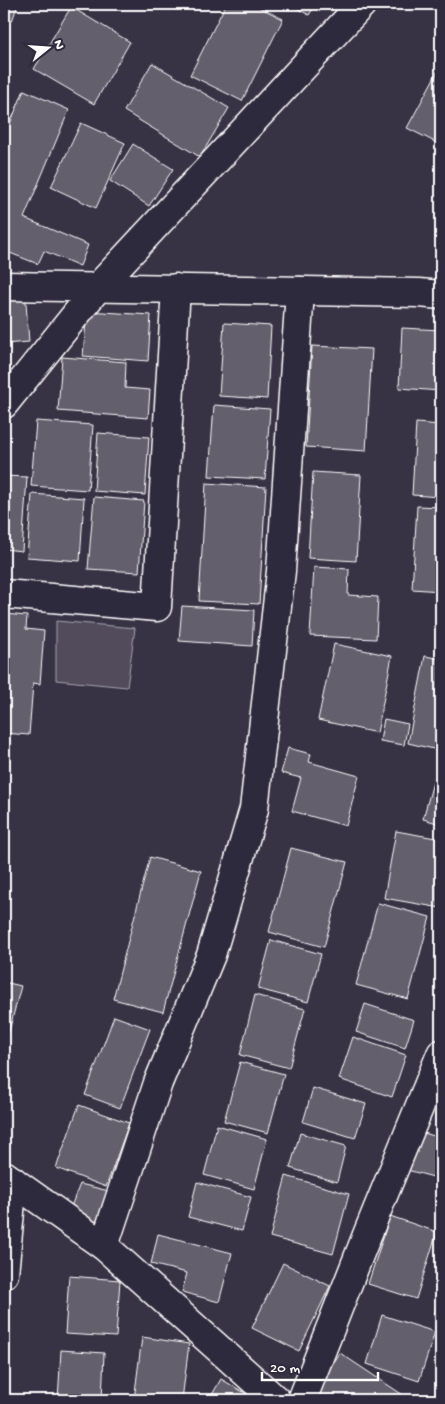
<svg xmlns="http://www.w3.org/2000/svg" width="445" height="1404" viewBox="0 0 445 1404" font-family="'Gochi Hand',sans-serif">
<rect width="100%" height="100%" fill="#373345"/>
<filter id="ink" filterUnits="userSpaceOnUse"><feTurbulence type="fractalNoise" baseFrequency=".02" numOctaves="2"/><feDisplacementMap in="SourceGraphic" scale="10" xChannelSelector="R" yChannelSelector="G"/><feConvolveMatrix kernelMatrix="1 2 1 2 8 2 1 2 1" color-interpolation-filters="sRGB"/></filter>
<g filter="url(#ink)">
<path fill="#514c5c" stroke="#a8a6ae" d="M 56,621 L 135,628 L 127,687 L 56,680 Z"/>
<g fill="#635f6d" stroke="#fff">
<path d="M 4,4 L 18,4 L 12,21 L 4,18 Z"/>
<path d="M 226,4 L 253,4 L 283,19 L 242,101 L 190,75 Z"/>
<path d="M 289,4 L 316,4 L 309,15 Z"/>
<path d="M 71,7 L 130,42 L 94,104 L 34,69 Z"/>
<path d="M 152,63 L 229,108 L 200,157 L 124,111 Z"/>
<path d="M 441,65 L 441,145 L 407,128 Z"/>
<path d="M 24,90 L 69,110 L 24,218 L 88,245 L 80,266 L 44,251 L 38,264 L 10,253 L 6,263 L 4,262 L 4,138 Z"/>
<path d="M 81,123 L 125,143 L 96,208 L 51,187 Z"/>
<path d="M 133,144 L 173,169 L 149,206 L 110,181 Z"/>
<path d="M 25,290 L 29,342 L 4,344 L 4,292 Z"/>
<path d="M 87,311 L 151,315 L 148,361 L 83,356 Z"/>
<path d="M 224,323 L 271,326 L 267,399 L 219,396 Z"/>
<path d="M 402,328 L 441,330 L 441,391 L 399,388 Z"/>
<path d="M 312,346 L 372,349 L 366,451 L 306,447 Z"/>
<path d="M 62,357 L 126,362 L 125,388 L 150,390 L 148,418 L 58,411 Z"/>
<path d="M 214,405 L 270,409 L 265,479 L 209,476 Z"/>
<path d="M 36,421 L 93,425 L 88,490 L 31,486 Z"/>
<path d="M 416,423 L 441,425 L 441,497 L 412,495 Z"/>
<path d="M 98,433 L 149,437 L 145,495 L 94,491 Z"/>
<path d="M 313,472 L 361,475 L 356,561 L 308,558 Z"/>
<path d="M 4,476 L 27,477 L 22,551 L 4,549 Z"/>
<path d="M 206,483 L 266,487 L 259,604 L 199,601 Z"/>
<path d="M 32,494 L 84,498 L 80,561 L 27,557 Z"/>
<path d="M 94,497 L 144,501 L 139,572 L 88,569 Z"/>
<path d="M 417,506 L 441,507 L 441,591 L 412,589 Z"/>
<path d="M 314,567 L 349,569 L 348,595 L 378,597 L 376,639 L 310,636 Z"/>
<path d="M 182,606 L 254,610 L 252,646 L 179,641 Z"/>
<path d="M 4,614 L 27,616 L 26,629 L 44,631 L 40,684 L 33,683 L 29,735 L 4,733 Z"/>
<path d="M 334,644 L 392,656 L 377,733 L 318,720 Z"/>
<path d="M 425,656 L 441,659 L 441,741 L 438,750 L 408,743 Z"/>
<path d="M 384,719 L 408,724 L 404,745 L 380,741 Z"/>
<path d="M 288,748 L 311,754 L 309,762 L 359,776 L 346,826 L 292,811 L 301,778 L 281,773 Z"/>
<path d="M 4,751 L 10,752 L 4,804 Z"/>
<path d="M 439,760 L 441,761 L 441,824 L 423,819 Z"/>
<path d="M 396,831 L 441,839 L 441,908 L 384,898 Z"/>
<path d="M 291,848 L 347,862 L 324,947 L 269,932 Z"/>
<path d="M 150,857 L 201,871 L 163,1012 L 113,999 Z"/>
<path d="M 378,903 L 430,917 L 408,999 L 356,985 Z"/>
<path d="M 271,940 L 321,954 L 308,1002 L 258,989 Z"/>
<path d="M 4,982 L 21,986 L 4,1050 Z"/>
<path d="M 255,995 L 305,1009 L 289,1068 L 240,1055 Z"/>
<path d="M 365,1004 L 414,1020 L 405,1048 L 356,1032 Z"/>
<path d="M 114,1016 L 150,1029 L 120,1108 L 85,1095 Z"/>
<path d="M 353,1037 L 406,1055 L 392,1097 L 339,1079 Z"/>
<path d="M 240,1062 L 284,1074 L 268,1133 L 224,1121 Z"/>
<path d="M 313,1088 L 366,1104 L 355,1138 L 303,1122 Z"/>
<path d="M 79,1105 L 129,1123 L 106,1187 L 56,1168 Z"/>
<path d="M 217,1125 L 267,1139 L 254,1189 L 204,1175 Z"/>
<path d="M 417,1131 L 441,1138 L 441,1179 L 407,1170 Z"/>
<path d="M 300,1133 L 346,1146 L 337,1182 L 290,1168 Z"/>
<path d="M 286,1176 L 349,1194 L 333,1254 L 270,1237 Z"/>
<path d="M 197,1182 L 251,1197 L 242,1231 L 188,1217 Z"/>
<path d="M 80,1184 L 109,1191 L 94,1228 L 70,1209 Z"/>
<path d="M 390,1216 L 437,1232 L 416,1299 L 368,1284 Z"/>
<path d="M 158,1234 L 232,1253 L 219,1302 L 182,1292 L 187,1273 L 151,1264 Z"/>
<path d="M 283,1263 L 330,1286 L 299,1351 L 252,1328 Z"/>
<path d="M 69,1276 L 120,1280 L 116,1337 L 65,1334 Z"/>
<path d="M 441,1293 L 441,1317 L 434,1315 Z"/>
<path d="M 382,1315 L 435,1332 L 419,1381 L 367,1364 Z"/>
<path d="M 142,1337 L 189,1344 L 182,1400 L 134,1400 Z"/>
<path d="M 61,1350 L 104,1353 L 102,1400 L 58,1400 Z"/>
<path d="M 340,1353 L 403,1395 L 399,1400 L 319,1400 L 312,1395 Z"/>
<path d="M 221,1379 L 257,1400 L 209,1400 Z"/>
</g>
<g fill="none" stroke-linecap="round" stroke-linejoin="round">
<g stroke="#fff" stroke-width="31">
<g id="minor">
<path d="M 4,286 L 419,293 L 441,295"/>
<path d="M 4,404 L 99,286 L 362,4"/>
<path d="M 4,594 L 157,607 L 176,288"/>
<path d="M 4,1175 L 104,1246 L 276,1400"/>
<path d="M 104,1246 L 158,1083 L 211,955 L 254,809 L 281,571 L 300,291"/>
<path d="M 4,1274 L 13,1181"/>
<path d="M 302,1400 L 367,1235 L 441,1054"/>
</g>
</g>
<use href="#minor" stroke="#2f2a3d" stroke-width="28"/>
</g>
</g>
<rect width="445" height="1404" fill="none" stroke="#2f2a3d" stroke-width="20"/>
<rect x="10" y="10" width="425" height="1384" fill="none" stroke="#fff" stroke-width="2" filter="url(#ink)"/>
<g transform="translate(48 48) rotate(73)" stroke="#2f2a3d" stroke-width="4" paint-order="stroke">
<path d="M0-4L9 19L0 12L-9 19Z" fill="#ffffff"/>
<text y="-8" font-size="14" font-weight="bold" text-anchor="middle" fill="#ffffff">N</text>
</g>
<path d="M262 1372v8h116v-8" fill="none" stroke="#ffffff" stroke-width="2.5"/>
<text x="270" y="1372" font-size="15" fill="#ffffff" stroke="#2f2a3d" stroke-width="4" paint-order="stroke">20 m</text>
</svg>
